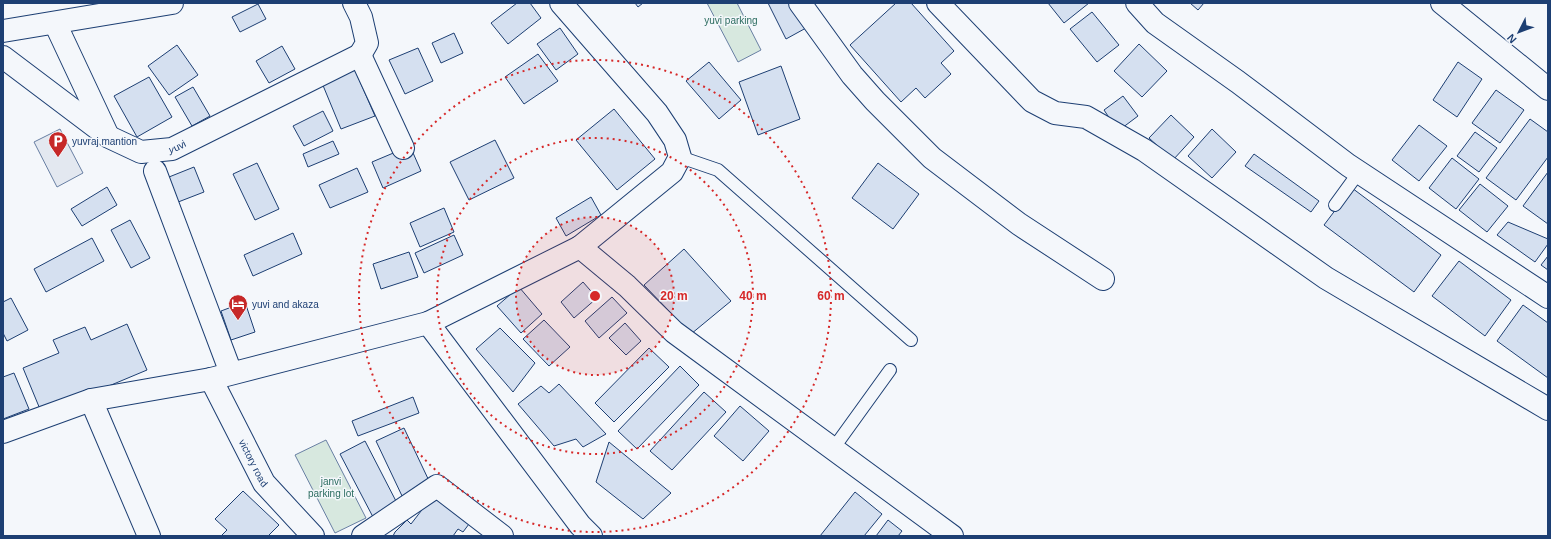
<svg xmlns="http://www.w3.org/2000/svg" width="1551" height="539" viewBox="0 0 1551 539" font-family="Arial,sans-serif">
<rect width="100%" height="100%" fill="#f4f7fb"/>
<g fill="#d7e8df" stroke="#687fa3">
<path d="M 707,3 L 737,3 L 761,50 L 738,62 Z"/>
<path d="M 326,440 L 366,518 L 335,533 L 295,455 Z"/>
</g>
<path fill="#e3e8f0" stroke="#687fa3" d="M 60,129 L 83,173 L 57,187 L 34,142 Z"/>
<g fill="#d5e0f0" stroke="#1d3f73">
<path d="M 517,3 L 530,3 L 541,18 L 508,44 L 491,23 Z"/>
<path d="M 635,3 L 643,3 L 638,7 Z"/>
<path d="M 768,3 L 793,3 L 806,28 L 786,39 Z"/>
<path d="M 896,3 L 911,3 L 954,51 L 941,63 L 951,74 L 925,98 L 916,88 L 901,102 L 850,45 Z"/>
<path d="M 1048,3 L 1089,3 L 1064,23 Z"/>
<path d="M 1190,3 L 1204,3 L 1198,10 Z"/>
<path d="M 258,4 L 266,19 L 240,32 L 232,17 Z"/>
<path d="M 1092,12 L 1119,45 L 1097,62 L 1070,29 Z"/>
<path d="M 560,28 L 578,54 L 556,70 L 537,44 Z"/>
<path d="M 454,33 L 463,53 L 441,63 L 432,43 Z"/>
<path d="M 1139,44 L 1167,71 L 1142,97 L 1114,71 Z"/>
<path d="M 177,45 L 198,75 L 169,95 L 148,66 Z"/>
<path d="M 282,46 L 295,69 L 269,83 L 256,61 Z"/>
<path d="M 418,48 L 433,81 L 405,94 L 389,60 Z"/>
<path d="M 538,54 L 558,81 L 524,104 L 505,77 Z"/>
<path d="M 709,62 L 741,100 L 719,119 L 686,81 Z"/>
<path d="M 1458,62 L 1482,79 L 1457,117 L 1433,100 Z"/>
<path d="M 781,66 L 800,119 L 758,135 L 739,82 Z"/>
<path d="M 355,70 L 375,116 L 341,129 L 322,83 Z"/>
<path d="M 149,77 L 172,117 L 137,137 L 114,96 Z"/>
<path d="M 193,87 L 210,116 L 192,126 L 175,97 Z"/>
<path d="M 1496,90 L 1524,110 L 1500,143 L 1472,123 Z"/>
<path d="M 1123,96 L 1138,116 L 1118,131 L 1104,110 Z"/>
<path d="M 614,109 L 655,159 L 617,190 L 576,140 Z"/>
<path d="M 323,111 L 333,131 L 304,146 L 293,126 Z"/>
<path d="M 1171,115 L 1194,137 L 1173,160 L 1149,138 Z"/>
<path d="M 1530,119 L 1548,132 L 1548,157 L 1516,200 L 1486,178 Z"/>
<path d="M 1419,125 L 1447,146 L 1419,181 L 1392,160 Z"/>
<path d="M 1212,129 L 1236,152 L 1212,178 L 1188,156 Z"/>
<path d="M 1475,132 L 1497,148 L 1479,172 L 1457,156 Z"/>
<path d="M 495,140 L 514,178 L 469,200 L 450,162 Z"/>
<path d="M 333,141 L 339,154 L 308,167 L 303,154 Z"/>
<path d="M 410,146 L 421,171 L 383,188 L 372,162 Z"/>
<path d="M 1254,154 L 1319,201 L 1311,212 L 1245,166 Z"/>
<path d="M 1452,158 L 1479,179 L 1456,209 L 1429,188 Z"/>
<path d="M 257,163 L 279,209 L 255,220 L 233,174 Z"/>
<path d="M 878,163 L 919,194 L 893,229 L 852,198 Z"/>
<path d="M 194,167 L 204,192 L 173,204 L 164,179 Z"/>
<path d="M 357,168 L 368,192 L 330,208 L 319,185 Z"/>
<path d="M 1548,172 L 1548,224 L 1523,206 Z"/>
<path d="M 1480,184 L 1508,206 L 1487,232 L 1459,210 Z"/>
<path d="M 107,187 L 117,205 L 82,226 L 71,209 Z"/>
<path d="M 1352,188 L 1441,255 L 1414,292 L 1324,225 Z"/>
<path d="M 591,197 L 601,215 L 566,236 L 556,218 Z"/>
<path d="M 444,208 L 454,232 L 420,247 L 410,223 Z"/>
<path d="M 130,220 L 150,258 L 131,268 L 111,230 Z"/>
<path d="M 1508,222 L 1548,239 L 1548,244 L 1535,262 L 1497,235 Z"/>
<path d="M 293,233 L 302,254 L 253,276 L 244,255 Z"/>
<path d="M 454,235 L 463,255 L 424,273 L 415,253 Z"/>
<path d="M 92,238 L 104,261 L 46,292 L 34,269 Z"/>
<path d="M 684,249 L 731,301 L 691,334 L 644,285 Z"/>
<path d="M 409,252 L 418,277 L 381,289 L 373,264 Z"/>
<path d="M 1548,256 L 1548,270 L 1541,265 Z"/>
<path d="M 1459,261 L 1511,300 L 1485,336 L 1432,296 Z"/>
<path d="M 583,282 L 597,298 L 574,318 L 561,302 Z"/>
<path d="M 519,287 L 542,314 L 521,333 L 497,306 Z"/>
<path d="M 612,297 L 627,313 L 599,338 L 585,321 Z"/>
<path d="M 11,298 L 28,330 L 7,341 L 3,333 L 3,302 Z"/>
<path d="M 245,302 L 255,332 L 231,340 L 221,311 Z"/>
<path d="M 1523,305 L 1548,323 L 1548,378 L 1497,341 Z"/>
<path d="M 544,320 L 570,347 L 549,366 L 523,339 Z"/>
<path d="M 625,323 L 641,341 L 626,355 L 609,338 Z"/>
<path d="M 127,324 L 147,370 L 42,414 L 23,368 L 59,353 L 53,340 L 85,327 L 91,340 Z"/>
<path d="M 500,328 L 535,363 L 513,392 L 476,349 Z"/>
<path d="M 649,348 L 669,367 L 614,422 L 595,403 Z"/>
<path d="M 680,366 L 699,385 L 637,449 L 618,431 Z"/>
<path d="M 14,373 L 29,409 L 3,419 L 3,377 Z"/>
<path d="M 559,384 L 606,434 L 583,447 L 576,439 L 554,446 L 518,404 L 541,386 L 549,393 Z"/>
<path d="M 704,392 L 726,412 L 672,470 L 650,451 Z"/>
<path d="M 413,397 L 419,413 L 358,436 L 352,421 Z"/>
<path d="M 740,406 L 769,431 L 743,461 L 714,436 Z"/>
<path d="M 404,428 L 431,485 L 403,498 L 376,441 Z"/>
<path d="M 365,441 L 398,505 L 373,517 L 340,454 Z"/>
<path d="M 609,442 L 671,493 L 643,519 L 596,482 Z"/>
<path d="M 432,490 L 472,520 L 463,532 L 458,529 L 453,536 L 393,536 L 395,532 L 407,520 L 411,524 L 428,502 Z"/>
<path d="M 243,491 L 279,525 L 268,536 L 221,536 L 227,530 L 215,519 Z"/>
<path d="M 855,492 L 882,514 L 864,536 L 820,536 Z"/>
<path d="M 888,520 L 902,531 L 898,536 L 876,536 Z"/>
</g>
<g fill="none" stroke-linecap="round" stroke-linejoin="round">
<g stroke="#1d3f73" stroke-width="14">
<g id="service">
<path d="M 680,157 L 718,170 L 911,340"/>
<path d="M 1335,205 L 1359,172"/>
<path d="M 833,449 L 890,370"/>
</g>
</g>
<g stroke="#1d3f73" stroke-width="24">
<g id="minor">
<path d="M 354,3 L 361,17 L 367,43 L 360,55"/>
<path d="M 800,3 L 852,75 L 875,101 L 932,158 L 1019,224 L 1103,279"/>
<path d="M 938,3 L 1032,101 L 1055,113 L 1086,117 L 1144,150 L 1326,278 L 1548,409"/>
<path d="M 1137,3 L 1155,23 L 1238,82 L 1348,165 L 1548,297"/>
<path d="M 1442,3 L 1548,89"/>
<path d="M 55,23 L 107,134"/>
<path d="M 3,31 L 172,3"/>
<path d="M 360,55 L 403,148"/>
<path id="s1" d="M 3,57 L 109,137 L 141,152 L 172,149 L 360,55"/>
<path d="M 155,171 L 231,373"/>
<path d="M 580,247 L 627,286 L 674,332 L 952,536"/>
<path d="M 428,323 L 580,525 L 591,536"/>
<path id="s2" d="M 211,379 L 264,483 L 313,536"/>
<path d="M 91,400 L 149,536"/>
<path d="M 3,432 L 91,400 L 211,379 L 428,323 L 580,247 L 672,172 L 680,157 L 675,140 L 657,113 L 561,3"/>
<path d="M 363,536 L 437,486 L 502,536"/>
</g>
</g>
<use href="#service" stroke="#f4f7fb" stroke-width="12"/>
<use href="#minor" stroke="#f4f7fb" stroke-width="22"/>
</g>
<circle cx="595" cy="296" r="79" fill="#d62828" fill-opacity=".12"/>
<g fill="none" stroke="#d62828" stroke-width="2" stroke-dasharray="2 4">
<circle cx="595" cy="296" r="79"/>
<circle cx="595" cy="296" r="158"/>
<circle cx="595" cy="296" r="236"/>
</g>
<defs>
<g id="parking-pin" transform="scale(1)"><path d="M0 17L-7.5 6A9.5 9.5 0 1 1 7.5 6Z" fill="#c62828" stroke="#f4f7fb"/><path d="M-3.5-5.5H1a3.5 3.5 0 0 1 0 7H-1V5.5H-3.5ZM-1-3.4V-.6H.8a1.4 1.4 0 0 0 0-2.8Z" fill="#fff"/></g>
<g id="hotel-pin" transform="scale(1)"><path d="M0 17L-7.5 6A9.5 9.5 0 1 1 7.5 6Z" fill="#c62828" stroke="#f4f7fb"/><path d="M-6-4.5h1.5V1H6V5H4.5V3h-9V5H-6ZM-4 0a1.8 1.8 0 1 1 3.6 0ZM.5 0V-2.5h3Q6-2.5 6 0Z" fill="#fff"/></g>
</defs>
<g fill-rule="evenodd">
<use href="#parking-pin" x="58" y="141"/>
<use href="#hotel-pin" x="238" y="304"/>
</g>
<g text-anchor="middle" dominant-baseline="central" stroke-width="3" stroke-linejoin="round" paint-order="stroke">
<g font-size="10" fill="#2c6c60" stroke="#f4f7fb">
<text x="731" y="20">yuvi parking</text>
<text x="331" y="481">janvi<tspan x="331" dy="12">parking lot</tspan></text>
</g>
<g font-size="10" fill="#1d3f73" stroke="#f4f7fb" text-anchor="start">
<text x="72" y="141">yuvraj mantion</text>
<text x="252" y="304">yuvi and akaza</text>
</g>
<g font-size="10" fill="#1d3f73" stroke="#f4f7fb">
<text stroke="none"><textPath href="#s1" startOffset="205">yuvi</textPath></text>
<text stroke="none"><textPath href="#s2" startOffset="94">victory road</textPath></text>
</g>
</g>
<circle cx="595" cy="296" r="6" fill="#d62828" stroke="#f4f7fb" stroke-width="2"/>
<g font-size="12" text-anchor="middle" font-weight="bold" fill="#d62828" stroke="#f4f7fb" stroke-width="3" stroke-linejoin="round" paint-order="stroke">
<text x="674" y="300">20 m</text>
<text x="753" y="300">40 m</text>
<text x="831" y="300">60 m</text>
</g>
<rect width="1551" height="539" fill="none" stroke="#1d3f73" stroke-width="8"/>
<g transform="translate(1519 32) rotate(228)" stroke="#f4f7fb" stroke-width="3" paint-order="stroke">
<path d="M0-3L7 15L0 10L-7 15Z" fill="#1d3f73"/>
<text y="-6" font-size="11" font-weight="bold" text-anchor="middle" fill="#1d3f73">N</text>
</g>
</svg>
